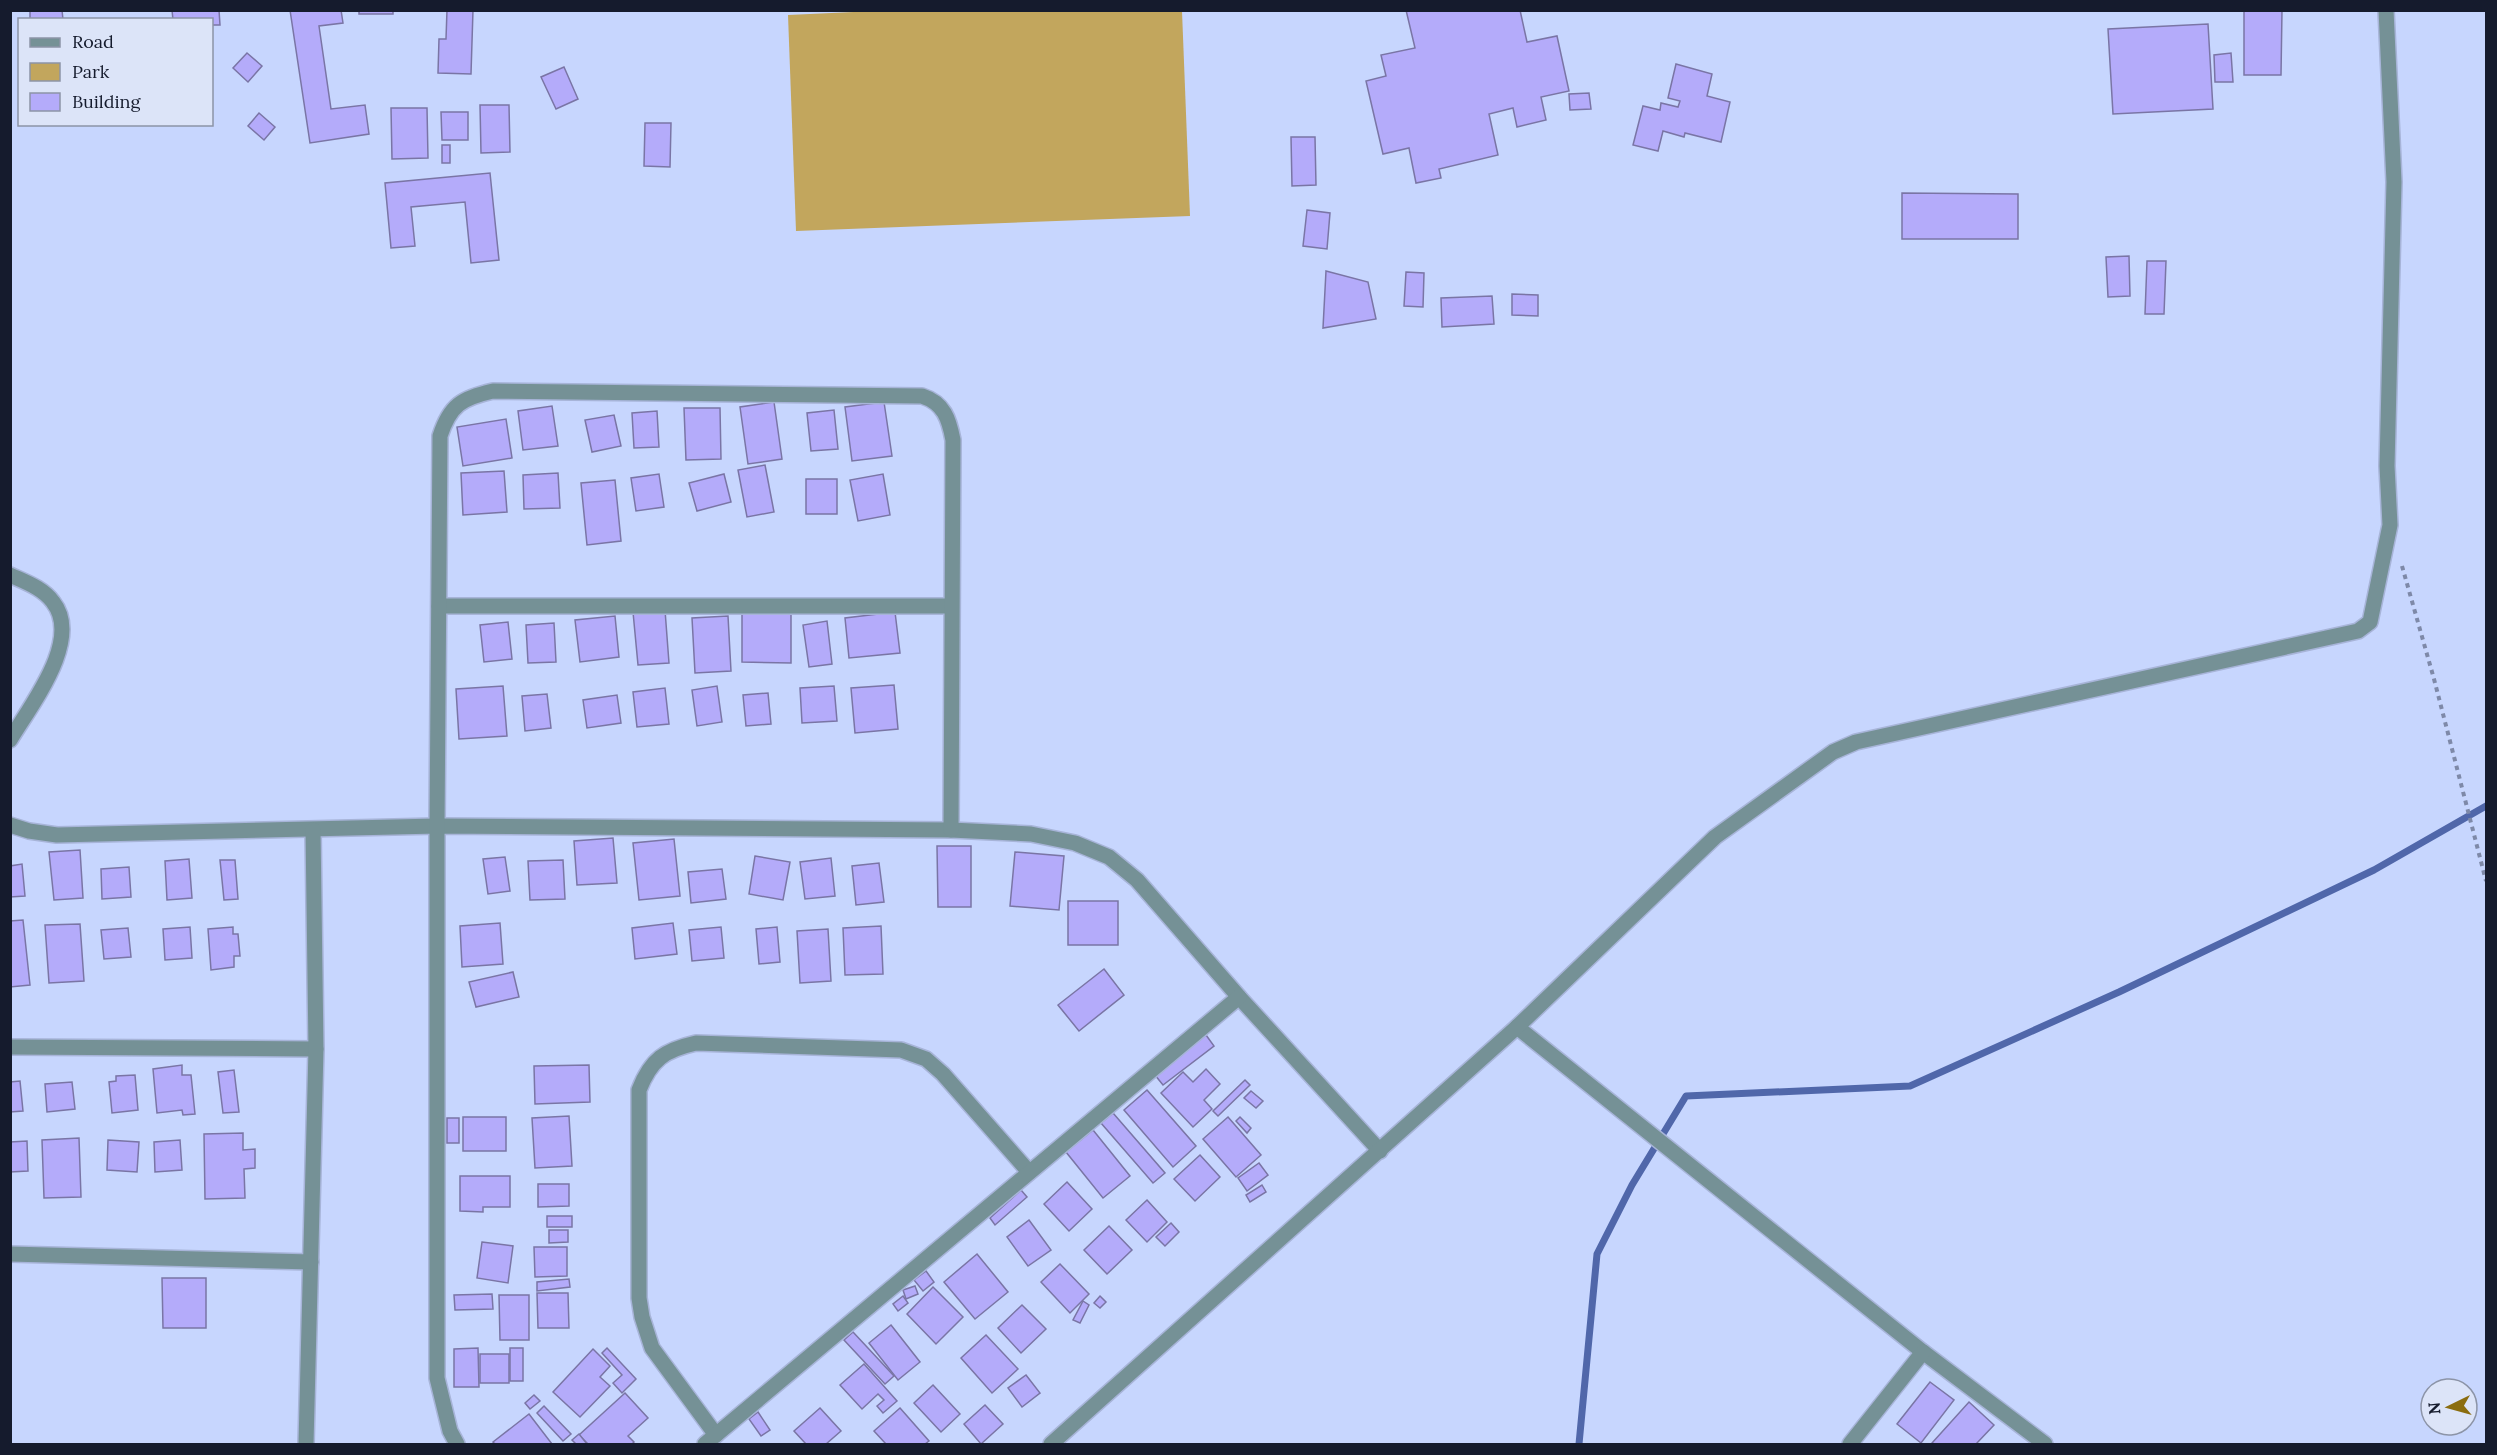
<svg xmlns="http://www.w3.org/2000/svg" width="2497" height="1455" viewBox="0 0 2497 1455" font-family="Lora,serif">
<rect width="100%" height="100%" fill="#c7d6fe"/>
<path fill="#c2a65d" d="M 897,10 L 1182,11 L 1190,216 L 796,231 L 788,15 Z"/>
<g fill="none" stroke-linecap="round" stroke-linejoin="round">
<path stroke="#5067aa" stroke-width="7" d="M 1579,1444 L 1597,1254 L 1632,1185 L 1686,1096 L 1910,1086 L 2119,992 L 2374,870 L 2486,806"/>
</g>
<g fill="#b4abfa" stroke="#7a75a5" stroke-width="1.5">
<path d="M 30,10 L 62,10 L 63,20 L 30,20 Z"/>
<path d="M 172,10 L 219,10 L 220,25 L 212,25 L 212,20 L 173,20 Z"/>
<path d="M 290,10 L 341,10 L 343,23 L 319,26 L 331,109 L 365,105 L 369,134 L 310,143 Z"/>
<rect x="359" y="10" width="34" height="4"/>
<path d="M 447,10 L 473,10 L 471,74 L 438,73 L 439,39 L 446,39 Z"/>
<path d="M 1406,10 L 1520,10 L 1527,42 L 1557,36 L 1569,91 L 1541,97 L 1546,120 L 1517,127 L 1513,108 L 1489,114 L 1498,155 L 1439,169 L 1441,178 L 1416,183 L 1409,148 L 1383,154 L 1366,81 L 1386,76 L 1381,55 L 1415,48 Z"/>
<path d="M 2244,10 L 2282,10 L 2281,75 L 2244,75 Z"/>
<path d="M 2208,24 L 2213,109 L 2113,114 L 2108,29 Z"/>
<path d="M 247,53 L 262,66 L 248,82 L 233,68 Z"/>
<path d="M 2231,53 L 2233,82 L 2215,82 L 2214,55 Z"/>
<path d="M 1676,64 L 1712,74 L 1707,96 L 1730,102 L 1721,142 L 1685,133 L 1684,137 L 1663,131 L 1658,151 L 1633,145 L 1643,106 L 1660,110 L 1661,103 L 1678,107 L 1680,101 L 1668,98 Z"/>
<path d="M 564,67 L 578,99 L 556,109 L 541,77 Z"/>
<path d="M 1589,93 L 1591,109 L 1570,110 L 1569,94 Z"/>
<path d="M 480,105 L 509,105 L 510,152 L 481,153 Z"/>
<path d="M 391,108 L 427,108 L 428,158 L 392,159 Z"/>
<path d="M 441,112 L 468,112 L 468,140 L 442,140 Z"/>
<path d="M 259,113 L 275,127 L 264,140 L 248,126 Z"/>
<path d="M 645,123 L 671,123 L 670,167 L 644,166 Z"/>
<path d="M 1291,137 L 1315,137 L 1316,185 L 1292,186 Z"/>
<rect x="442" y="145" width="8" height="18"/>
<path d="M 490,173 L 499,260 L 471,263 L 465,202 L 411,207 L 415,246 L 391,248 L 385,183 Z"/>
<path d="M 1902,193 L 2018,194 L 2018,239 L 1902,239 Z"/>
<path d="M 1307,210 L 1330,213 L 1327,249 L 1303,246 Z"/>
<path d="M 2129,256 L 2130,296 L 2108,297 L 2106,257 Z"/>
<path d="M 2147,261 L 2166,261 L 2164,314 L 2145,314 Z"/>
<path d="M 1326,271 L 1368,282 L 1376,319 L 1323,328 Z"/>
<path d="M 1406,272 L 1424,273 L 1423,307 L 1404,306 Z"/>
<path d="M 1512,294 L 1538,295 L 1538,316 L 1512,315 Z"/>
<path d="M 1492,296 L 1494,324 L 1442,327 L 1441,298 Z"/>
<path d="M 774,402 L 782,459 L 748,464 L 740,407 Z"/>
<path d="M 884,402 L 892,456 L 852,461 L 845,407 Z"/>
<path d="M 552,406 L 558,446 L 523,450 L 518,411 Z"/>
<path d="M 684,408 L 720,408 L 721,459 L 686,460 Z"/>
<path d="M 834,410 L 838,449 L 811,451 L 807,413 Z"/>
<path d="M 657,411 L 659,447 L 634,448 L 632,413 Z"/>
<path d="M 614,415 L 621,446 L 592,452 L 585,420 Z"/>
<path d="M 506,419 L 512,458 L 463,466 L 457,427 Z"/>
<path d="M 765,465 L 774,512 L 747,517 L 738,470 Z"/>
<path d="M 504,471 L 507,512 L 463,515 L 461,473 Z"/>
<path d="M 558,473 L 560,508 L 524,509 L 523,475 Z"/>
<path d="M 659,474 L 664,507 L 636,511 L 631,478 Z"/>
<path d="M 724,474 L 731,502 L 697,511 L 689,483 Z"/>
<path d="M 883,474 L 890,515 L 858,521 L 850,480 Z"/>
<rect x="806" y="479" width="31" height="35"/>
<path d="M 615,480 L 621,541 L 587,545 L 581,483 Z"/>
<path d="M 665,610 L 669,663 L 638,665 L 633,612 Z"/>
<path d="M 895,612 L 900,653 L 849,658 L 845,618 Z"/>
<path d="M 742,613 L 791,613 L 791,663 L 742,662 Z"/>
<path d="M 615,616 L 619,657 L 580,662 L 575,620 Z"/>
<path d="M 728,616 L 731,671 L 695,673 L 692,618 Z"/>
<path d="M 827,621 L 832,664 L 809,667 L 803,625 Z"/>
<path d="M 508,622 L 512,659 L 484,662 L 480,625 Z"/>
<path d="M 554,623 L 556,662 L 528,663 L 526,625 Z"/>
<path d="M 894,685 L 898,729 L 855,733 L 851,688 Z"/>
<path d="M 503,686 L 507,736 L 459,739 L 456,689 Z"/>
<path d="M 717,686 L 722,722 L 697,726 L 692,690 Z"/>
<path d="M 834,686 L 837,721 L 802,723 L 800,688 Z"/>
<path d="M 665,688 L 669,724 L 637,727 L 633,692 Z"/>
<path d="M 768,693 L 771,724 L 746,726 L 743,695 Z"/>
<path d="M 547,694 L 551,728 L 525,731 L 522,696 Z"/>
<path d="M 617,695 L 621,723 L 587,728 L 583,700 Z"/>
<path d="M 613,838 L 617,883 L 577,885 L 574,841 Z"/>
<path d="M 674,839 L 680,896 L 639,900 L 633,843 Z"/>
<path d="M 937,846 L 971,846 L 971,907 L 938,907 Z"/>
<path d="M 80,850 L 83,898 L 54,900 L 49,852 Z"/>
<path d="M 1015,852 L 1064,856 L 1059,910 L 1010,906 Z"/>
<path d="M 755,856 L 790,862 L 783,900 L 749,894 Z"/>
<path d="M 505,857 L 510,891 L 488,894 L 483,859 Z"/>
<path d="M 831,858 L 835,896 L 805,899 L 800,862 Z"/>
<path d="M 189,859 L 192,898 L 167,900 L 165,861 Z"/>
<path d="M 220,860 L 235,860 L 238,899 L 224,900 Z"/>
<path d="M 563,860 L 565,899 L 530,900 L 528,861 Z"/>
<path d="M 879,863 L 884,902 L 856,905 L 852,866 Z"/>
<path d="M 22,864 L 25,896 L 10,897 L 10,866 Z"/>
<path d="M 129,867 L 131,897 L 102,899 L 101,869 Z"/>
<path d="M 722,869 L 726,899 L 691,903 L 688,872 Z"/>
<rect x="1068" y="901" width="50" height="44"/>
<path d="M 23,920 L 30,985 L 10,987 L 10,921 Z"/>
<path d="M 500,923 L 503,964 L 462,967 L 460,926 Z"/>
<path d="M 673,923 L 677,954 L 635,959 L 632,928 Z"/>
<path d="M 80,924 L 84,981 L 49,983 L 45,925 Z"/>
<path d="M 881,926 L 883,974 L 845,975 L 843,928 Z"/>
<path d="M 190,927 L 192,958 L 165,960 L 163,929 Z"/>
<path d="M 233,927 L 233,934 L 238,934 L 240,956 L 234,956 L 234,967 L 211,970 L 208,929 Z"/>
<path d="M 721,927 L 724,958 L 692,961 L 689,930 Z"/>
<path d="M 777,927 L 780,962 L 759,964 L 756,929 Z"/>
<path d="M 128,928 L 131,957 L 104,959 L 101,930 Z"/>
<path d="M 828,929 L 831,981 L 800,983 L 797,931 Z"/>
<path d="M 1104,969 L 1124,995 L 1079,1031 L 1058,1005 Z"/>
<path d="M 513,972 L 519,997 L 476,1007 L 469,982 Z"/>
<path d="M 1206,1035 L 1214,1046 L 1163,1085 L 1155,1075 Z"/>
<path d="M 182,1065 L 182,1075 L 191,1075 L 195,1114 L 183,1115 L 182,1110 L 157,1113 L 153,1069 Z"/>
<path d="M 589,1065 L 590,1102 L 535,1104 L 534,1066 Z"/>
<path d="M 1206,1069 L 1220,1084 L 1204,1100 L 1212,1109 L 1193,1127 L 1161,1093 L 1183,1072 L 1193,1082 Z"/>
<path d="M 234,1070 L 239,1112 L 223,1113 L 218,1072 Z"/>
<path d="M 135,1075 L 138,1110 L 112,1113 L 109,1082 L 116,1081 L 116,1076 Z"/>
<path d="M 1245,1080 L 1250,1085 L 1218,1116 L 1213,1111 Z"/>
<path d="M 20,1081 L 23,1111 L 10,1112 L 10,1082 Z"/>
<path d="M 72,1082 L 75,1109 L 47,1112 L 45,1084 Z"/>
<path d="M 1147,1090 L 1196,1146 L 1173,1167 L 1124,1110 Z"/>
<path d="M 1251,1091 L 1263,1101 L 1256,1108 L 1244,1098 Z"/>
<path d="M 1113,1113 L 1165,1173 L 1153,1183 L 1101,1123 Z"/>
<path d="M 569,1116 L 572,1166 L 535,1168 L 532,1118 Z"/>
<rect x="463" y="1117" width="43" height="34"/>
<path d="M 1228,1117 L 1261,1155 L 1236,1177 L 1203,1139 Z"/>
<path d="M 1240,1117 L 1251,1128 L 1247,1133 L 1236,1121 Z"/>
<rect x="447" y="1118" width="12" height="25"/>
<path d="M 1093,1130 L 1130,1176 L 1103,1198 L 1066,1152 Z"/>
<path d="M 243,1133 L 243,1150 L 255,1149 L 255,1168 L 244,1169 L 245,1198 L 205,1199 L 204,1134 Z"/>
<path d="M 79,1138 L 81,1197 L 44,1198 L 42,1140 Z"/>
<path d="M 108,1140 L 139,1142 L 137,1172 L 107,1170 Z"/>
<path d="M 180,1140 L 182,1170 L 155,1172 L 154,1142 Z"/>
<path d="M 27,1141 L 28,1171 L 10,1172 L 10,1142 Z"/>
<path d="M 1200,1155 L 1220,1177 L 1195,1201 L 1174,1179 Z"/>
<path d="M 1259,1163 L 1268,1175 L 1247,1191 L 1238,1178 Z"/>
<path d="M 460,1176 L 510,1176 L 510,1207 L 483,1207 L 483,1212 L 460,1211 Z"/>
<path d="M 1067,1182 L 1092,1209 L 1069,1231 L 1044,1204 Z"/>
<path d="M 538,1184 L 569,1184 L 569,1206 L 538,1207 Z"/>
<path d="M 1262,1185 L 1266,1192 L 1250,1202 L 1246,1195 Z"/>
<path d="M 1021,1190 L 1027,1197 L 995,1225 L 990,1218 Z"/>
<path d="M 1147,1200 L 1167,1222 L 1147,1242 L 1126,1220 Z"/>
<rect x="547" y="1216" width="25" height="11"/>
<path d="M 1029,1220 L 1051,1250 L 1028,1266 L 1007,1237 Z"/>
<path d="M 1171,1223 L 1179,1232 L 1165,1246 L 1156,1237 Z"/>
<path d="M 1109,1226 L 1132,1250 L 1107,1274 L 1084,1250 Z"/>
<path d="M 549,1230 L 568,1230 L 568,1242 L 549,1243 Z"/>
<path d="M 482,1242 L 513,1246 L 508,1283 L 477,1278 Z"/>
<path d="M 534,1247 L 567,1247 L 567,1276 L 535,1277 Z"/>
<path d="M 977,1254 L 1008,1292 L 975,1319 L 944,1282 Z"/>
<path d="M 1060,1264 L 1089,1294 L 1070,1313 L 1041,1282 Z"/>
<path d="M 926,1271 L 934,1282 L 923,1291 L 914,1280 Z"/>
<path d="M 162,1278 L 206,1278 L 206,1328 L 163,1328 Z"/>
<path d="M 569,1279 L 570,1287 L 537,1291 L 537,1282 Z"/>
<path d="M 915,1286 L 918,1294 L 906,1299 L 903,1290 Z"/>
<path d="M 933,1287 L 963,1317 L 936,1344 L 907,1314 Z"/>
<path d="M 537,1293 L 568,1293 L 569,1328 L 538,1328 Z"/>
<path d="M 492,1294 L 493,1309 L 455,1310 L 454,1295 Z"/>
<path d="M 499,1295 L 529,1295 L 529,1340 L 500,1340 Z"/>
<path d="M 903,1296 L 908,1303 L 898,1311 L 893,1304 Z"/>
<path d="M 1100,1296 L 1106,1302 L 1100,1308 L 1094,1303 Z"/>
<path d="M 1083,1301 L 1089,1305 L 1080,1323 L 1073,1320 Z"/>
<path d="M 1022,1305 L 1046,1329 L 1021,1353 L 998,1328 Z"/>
<path d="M 891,1325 L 920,1362 L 898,1380 L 869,1343 Z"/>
<path d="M 853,1332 L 894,1376 L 885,1384 L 844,1340 Z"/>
<path d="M 986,1335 L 1018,1369 L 992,1393 L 961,1358 Z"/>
<path d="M 478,1348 L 479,1387 L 454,1387 L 454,1349 Z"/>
<rect x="510" y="1348" width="13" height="33"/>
<path d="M 607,1348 L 636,1379 L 622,1393 L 613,1383 L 622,1375 L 602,1353 Z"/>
<path d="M 593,1349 L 610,1366 L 600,1377 L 610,1386 L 580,1417 L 553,1392 Z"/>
<rect x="480" y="1354" width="29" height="29"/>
<path d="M 864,1364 L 897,1401 L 883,1413 L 877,1406 L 884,1400 L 878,1394 L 862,1409 L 840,1385 Z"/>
<path d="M 1026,1375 L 1040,1393 L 1022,1407 L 1008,1388 Z"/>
<path d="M 1930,1382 L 1954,1400 L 1921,1443 L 1897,1424 Z"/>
<path d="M 933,1385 L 960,1414 L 941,1432 L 914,1403 Z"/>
<path d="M 625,1393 L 648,1418 L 628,1436 L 634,1442 L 632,1444 L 588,1444 L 579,1435 Z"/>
<path d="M 534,1395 L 540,1401 L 530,1409 L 525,1403 Z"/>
<path d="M 1969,1402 L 1994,1425 L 1976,1444 L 1934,1444 L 1932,1443 Z"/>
<path d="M 985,1405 L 1003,1424 L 981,1444 L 964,1424 Z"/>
<path d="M 544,1406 L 571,1434 L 563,1441 L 537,1413 Z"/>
<path d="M 820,1408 L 841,1431 L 826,1444 L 806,1444 L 794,1431 Z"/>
<path d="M 900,1408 L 929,1441 L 925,1444 L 886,1444 L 874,1431 Z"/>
<path d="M 758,1412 L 770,1430 L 761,1436 L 749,1419 Z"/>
<path d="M 529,1414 L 552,1444 L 495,1444 L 493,1442 Z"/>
<path d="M 579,1434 L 587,1444 L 576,1444 L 572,1440 Z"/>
</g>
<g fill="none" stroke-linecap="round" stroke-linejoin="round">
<g stroke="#a7b4d8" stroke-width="18">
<g id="minor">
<path d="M 10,575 C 25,582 43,588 53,602 C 83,640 30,706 10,740"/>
<path d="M 439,606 L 951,606"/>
<path d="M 10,825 L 29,831 L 57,835 L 437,826 L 951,830 L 1031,834 L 1075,843 L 1109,857 L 1137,880 L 1239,997 L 1380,1151"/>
<path d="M 1517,1027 L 1923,1352 L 2045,1444"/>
<path d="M 10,1047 L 316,1049"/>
<path d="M 10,1254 L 311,1262"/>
<path d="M 716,1435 L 652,1348 L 642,1317 L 639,1298 L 639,1090 C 651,1059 665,1050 696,1043 L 901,1050 L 926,1059 L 943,1074 L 1029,1172"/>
<path d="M 306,1444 L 316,1049 L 313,830"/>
<path d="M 457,1444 L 450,1431 L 437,1378 L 437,826 L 440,436 C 450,405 462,398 493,391 L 922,396 C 944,403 949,419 953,440 L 951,830"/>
<path d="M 705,1444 L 1239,997"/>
<path d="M 1051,1444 L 1517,1027 L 1715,837 L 1833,752 L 1856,742 L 2358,631 L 2370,622 L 2390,525 L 2387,466 L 2394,182 L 2386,10"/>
<path d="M 1850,1444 L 1923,1352"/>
</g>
</g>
<path stroke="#7e89a8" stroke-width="4" stroke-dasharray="4.5 4.5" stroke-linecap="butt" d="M 2402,566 L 2434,679 L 2486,881"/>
<use href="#minor" stroke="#759196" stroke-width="15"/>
</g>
<rect width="2497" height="1455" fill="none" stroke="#151b2d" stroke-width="24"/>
<rect x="18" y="18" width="195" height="108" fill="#dce4f8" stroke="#8c94a7" stroke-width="1.5"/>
<rect x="30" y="38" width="30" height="9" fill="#759196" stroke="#8c94a7" stroke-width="1.5"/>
<text x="72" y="48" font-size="18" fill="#151b2d">Road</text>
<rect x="30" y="63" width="30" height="18" fill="#c2a65d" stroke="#8c94a7" stroke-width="1.5"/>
<text x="72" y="78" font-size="18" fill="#151b2d">Park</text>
<rect x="30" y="93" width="30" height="18" fill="#b4abfa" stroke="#8c94a7" stroke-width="1.5"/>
<text x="72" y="108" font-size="18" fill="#151b2d">Building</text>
<g transform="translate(2449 1407) rotate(265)"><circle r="28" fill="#dce4f8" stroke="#8c94a7" stroke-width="1.5"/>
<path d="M0-4.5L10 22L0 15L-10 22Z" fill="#8b6d0f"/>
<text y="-9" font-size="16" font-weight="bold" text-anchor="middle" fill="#151b2d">N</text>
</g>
</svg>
